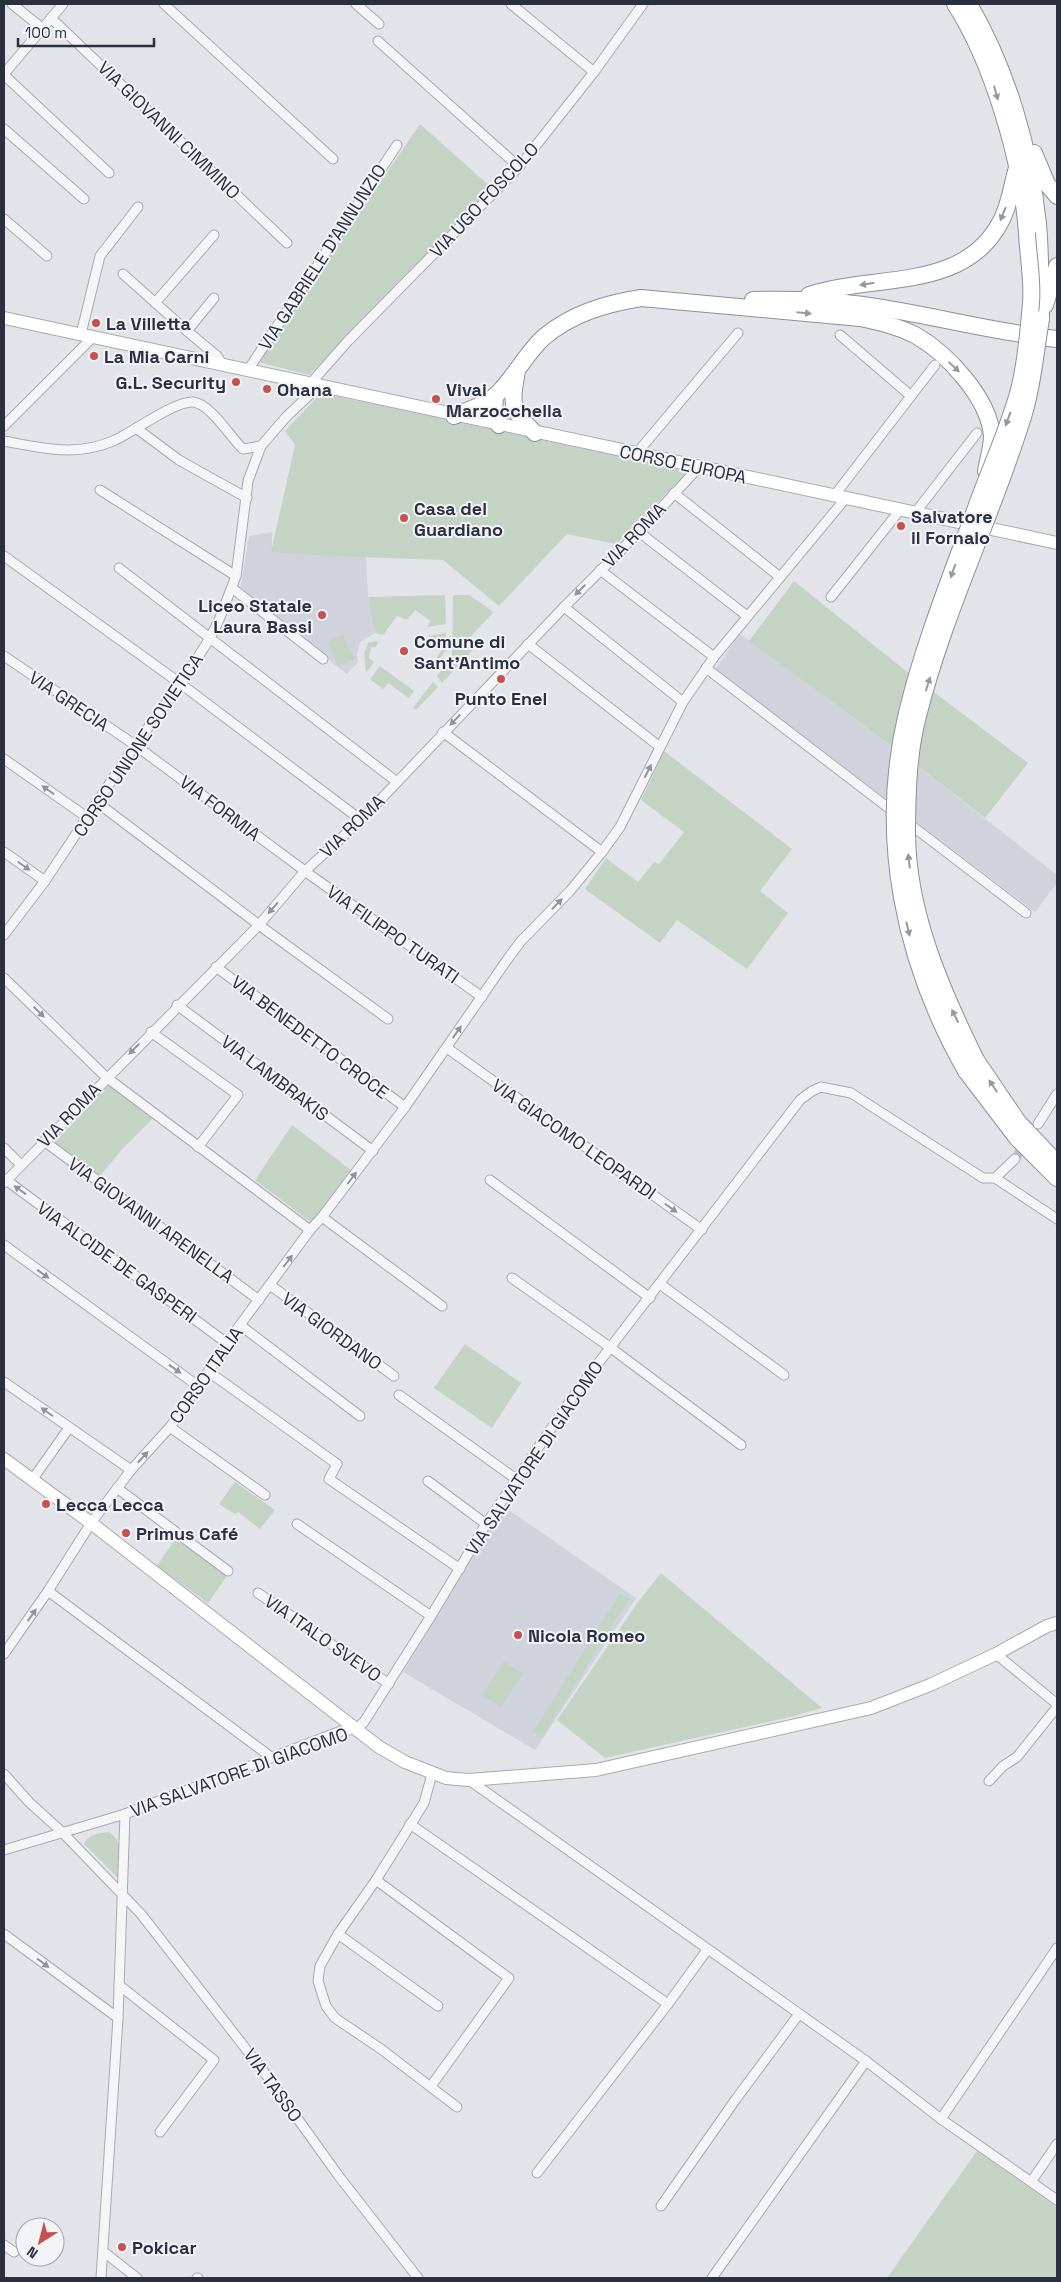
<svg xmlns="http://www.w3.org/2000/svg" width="1061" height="2282" viewBox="0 0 1061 2282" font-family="'Space Grotesk',sans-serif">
<rect width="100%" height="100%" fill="#e2e4ea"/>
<g fill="#d0d3db">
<path d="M 272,532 L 272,552 L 366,557 L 368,597 L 375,633 L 360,642 L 357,654 L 358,662 L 347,674 L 240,591 L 249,536 Z"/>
<path d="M 740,634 L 888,743 L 1057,875 L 1057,883 L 1035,912 L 715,669 Z"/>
<path d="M 503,1506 L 636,1598 L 535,1750 L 403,1672 Z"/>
</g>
<g fill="#c5d3c4">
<path d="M 420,124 L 492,188 L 309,375 L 258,362 Z"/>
<path d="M 321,393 L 689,471 L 616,544 L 567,534 L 499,606 L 443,560 L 330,556 L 271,552 L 295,445 L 285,431 Z"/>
<path d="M 794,581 L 906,671 L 1028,763 L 985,818 L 888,743 L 749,641 Z"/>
<path d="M 445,595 L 446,624 L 427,627 L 431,621 L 415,610 L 407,620 L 397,616 L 383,635 L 375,633 L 368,597 Z"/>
<path d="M 453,595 L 469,595 L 494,612 L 465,642 L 473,650 L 442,683 L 437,676 L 452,655 Z"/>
<path d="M 446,633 L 446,650 L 432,670 L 430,668 L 443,648 L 428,636 Z"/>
<path d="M 343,635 L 354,659 L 338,666 L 327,642 Z"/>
<path d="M 375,641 L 378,642 L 376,647 L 371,647 L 369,658 L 374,662 L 366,673 L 364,653 L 368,643 Z"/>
<path d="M 380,666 L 414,691 L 409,698 L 388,683 L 383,689 L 370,679 Z"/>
<path d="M 433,682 L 438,687 L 416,710 L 413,708 Z"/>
<path d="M 664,751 L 792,849 L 760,891 L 788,913 L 747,969 L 677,920 L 660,943 L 585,889 L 606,858 L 638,882 L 654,862 L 659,864 L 684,832 L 641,800 Z"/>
<path d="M 110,1084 L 153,1118 L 122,1149 L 100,1176 L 54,1143 Z"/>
<path d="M 292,1125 L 352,1171 L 312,1223 L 255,1180 Z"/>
<path d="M 465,1344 L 521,1383 L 492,1428 L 434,1388 Z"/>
<path d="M 235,1482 L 275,1510 L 260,1529 L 238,1512 L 235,1514 L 219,1504 Z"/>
<path d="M 178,1535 L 229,1573 L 208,1603 L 157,1566 Z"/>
<path d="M 661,1573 L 822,1708 L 790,1717 L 605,1758 L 557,1720 L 638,1602 Z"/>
<path d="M 620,1593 L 629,1599 L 542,1738 L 533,1732 Z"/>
<path d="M 504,1661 L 523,1674 L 501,1707 L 482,1695 Z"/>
<path d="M 109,1832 C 125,1842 120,1859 119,1876 L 117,1877 L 84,1844 C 88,1834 99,1833 109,1832 Z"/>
<path d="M 977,2151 L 1057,2207 L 1057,2278 L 887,2278 Z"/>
</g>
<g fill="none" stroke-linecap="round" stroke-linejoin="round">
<path stroke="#bdc0c8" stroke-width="9" stroke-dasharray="9 4.5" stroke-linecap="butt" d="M 1015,1159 L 1038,1124"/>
<g stroke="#a7aab4" stroke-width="11">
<g id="street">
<path d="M 12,4 L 42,28"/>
<path d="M 164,4 L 333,159"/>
<path d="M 356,4 L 379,24"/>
<path d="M 511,4 L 594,72"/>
<path d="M 51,18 L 287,243"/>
<path d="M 378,41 L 519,167"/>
<path d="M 4,74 L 63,4"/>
<path d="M 4,75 L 109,173"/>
<path d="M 4,129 L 84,199"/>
<path d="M 4,219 L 47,256"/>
<path d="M 123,274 L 187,331 L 217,356 L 222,364"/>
<path d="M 155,303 L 214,235"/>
<path d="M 187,331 L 214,298"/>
<path d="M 81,334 L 100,256 L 138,207"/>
<path d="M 840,335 L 911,396"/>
<path d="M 248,370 L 397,145"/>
<path d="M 310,384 L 348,341 L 519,167 L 594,72 L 643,4"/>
<path d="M 4,426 L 93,337"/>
<path d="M 136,428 L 179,460 L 247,498"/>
<path d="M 4,441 C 42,448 76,457 113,441 C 132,433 174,401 193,402 C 211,404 230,437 243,449 L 261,446"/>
<path d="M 636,454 L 738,333"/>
<path d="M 100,490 L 236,576"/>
<path d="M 674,493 L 780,577"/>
<path d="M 834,496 L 935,365"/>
<path d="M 915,513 L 977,433"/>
<path d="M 639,532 L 747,616"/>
<path d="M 4,556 L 181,684 L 361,820"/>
<path d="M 119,568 L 397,782"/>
<path d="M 600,570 L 714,657"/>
<path d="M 232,588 L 323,659"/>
<path d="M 831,597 L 900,510"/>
<path d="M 564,607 L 683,702"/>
<path d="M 528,644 L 660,747"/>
<path d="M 4,656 L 135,745 L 313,877 L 482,997"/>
<path d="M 706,668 L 895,813"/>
<path d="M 443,732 L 602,852"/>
<path d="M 4,759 L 88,818"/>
<path d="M 98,803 L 259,925 L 388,1019"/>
<path d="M 907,822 L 1026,913"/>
<path d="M 4,852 L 45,881"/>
<path d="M 4,935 L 45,881 L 135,745 L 181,684 L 210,638 L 219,620 L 236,576 L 248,481 L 261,446 L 287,416 L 319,386"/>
<path d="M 216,967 L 405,1107"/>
<path d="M 4,978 L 106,1077 L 310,1230"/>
<path d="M 177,1005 L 373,1151"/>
<path d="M 151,1032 L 238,1095 L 198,1147"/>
<path d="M 447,1048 L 702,1230"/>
<path d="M 1038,1124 L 1057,1094"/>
<path d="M 44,1141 L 259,1300"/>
<path d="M 4,1148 L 21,1165"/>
<path d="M 995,1178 L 1057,1219"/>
<path d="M 6,1180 L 228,1344"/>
<path d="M 490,1180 L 650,1298"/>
<path d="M 4,1183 L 259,925 L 305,871 L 361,820 L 564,607 L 639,532 L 699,467"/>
<path d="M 322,1217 L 442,1306"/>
<path d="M 4,1245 L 198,1386"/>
<path d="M 512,1278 L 611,1348 L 741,1445"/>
<path d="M 660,1284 L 784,1375"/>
<path d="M 270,1285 L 394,1376"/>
<path d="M 240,1325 L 360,1416"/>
<path d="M 209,1372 L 337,1464 L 329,1479 L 460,1569"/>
<path d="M 4,1382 L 131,1470"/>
<path d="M 399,1395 L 516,1479"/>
<path d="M 170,1427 L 265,1495"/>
<path d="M 32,1480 L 69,1428"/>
<path d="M 428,1481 L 486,1524"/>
<path d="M 117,1488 L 228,1571"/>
<path d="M 297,1524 L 431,1616"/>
<path d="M 48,1591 L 271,1757"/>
<path d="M 258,1593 L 389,1684"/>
<path d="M 4,1654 L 48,1591 L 91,1523 L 131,1470 L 170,1427 L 240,1325 L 310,1230 L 322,1217 L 405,1107 L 507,960 L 521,941 L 570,891 L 602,852 L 620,827 L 683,702 L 714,657 L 845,499"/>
<path d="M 996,1654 L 1057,1704"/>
<path d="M 4,1774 L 29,1802 L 62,1832 L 141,1914 L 267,2076 L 338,2175 L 418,2278"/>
<path d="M 432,1774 L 424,1803 L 376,1880 L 338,1934 L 320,1966 L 318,1981 L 326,2006 L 335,2018 L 381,2049 L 457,2107"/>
<path d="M 469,1780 L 866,2061 L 941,2119 L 1057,2200"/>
<path d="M 989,1781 L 1003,1766 L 1017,1757 L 1057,1707"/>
<path d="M 410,1824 L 668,2004"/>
<path d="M 4,1850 L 125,1814 L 341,1731 L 356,1729 L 364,1722 L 431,1616 L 486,1524 L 577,1391 L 800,1100 L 812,1091 L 821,1087 L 851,1093 L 983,1178 L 995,1178 L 1015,1159"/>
<path d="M 376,1880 L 509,1978 L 431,2086"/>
<path d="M 4,1934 L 118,2018"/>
<path d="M 338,1934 L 438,2006"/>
<path d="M 119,1985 L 214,2060 L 160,2132"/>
<path d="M 941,2119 L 1057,1948"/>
<path d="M 537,2173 L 668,2004 L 707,1950"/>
<path d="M 1031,2182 L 1057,2144"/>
<path d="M 661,2206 L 736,2099 L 799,2014"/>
<path d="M 4,2245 L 14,2252"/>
<path d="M 104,2252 L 137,2278"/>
<path d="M 101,2278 L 118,2018 L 125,1814"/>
<path d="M 197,2278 L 198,2278"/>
<path d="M 712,2278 L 866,2061"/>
</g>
</g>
<g stroke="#a7aab4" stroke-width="14">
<g id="secondary">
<path d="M 4,318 L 1057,543"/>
<path d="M 4,1459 L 91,1523 L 379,1747 L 405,1762 L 446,1778 L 469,1780 L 596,1770 L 871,1708 L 930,1685 L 996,1654 L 1047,1626 L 1057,1623"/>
</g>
</g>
<g stroke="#8b8f9f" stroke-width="18">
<g id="highway">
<path d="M 955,4 C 993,63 1022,163 1027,233"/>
<path d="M 969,4 C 1007,70 1030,147 1038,224 C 1041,256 1040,288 1041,319"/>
<path d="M 1034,153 L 1047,184 L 1057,196"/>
<path d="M 809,295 C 875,273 966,293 1002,219 C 1010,203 1012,184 1017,168"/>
<path d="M 753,300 C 789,299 826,300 863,305 C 928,314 992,332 1057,339"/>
<path d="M 1045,305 L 1057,266"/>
<path d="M 517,371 C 511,405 510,409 535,433"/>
<path d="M 495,396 L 494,414 L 499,425"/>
<path d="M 454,416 C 468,410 484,406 495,396 C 514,379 525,354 544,337 C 573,313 605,304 641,298 L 860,318 C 879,322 897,326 915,335 C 947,353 989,398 992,436 C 992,447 988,460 986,471"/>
<path d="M 976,1060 L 1018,1122 L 1056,1162"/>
<path d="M 966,1071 L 1017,1138 L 1057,1178"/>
</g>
</g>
<use href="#street" stroke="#f5f5f8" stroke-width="9"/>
<use href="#secondary" stroke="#fff" stroke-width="12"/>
<use href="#highway" stroke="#fff" stroke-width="16"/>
<g stroke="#8b8f9f" stroke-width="18" stroke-linecap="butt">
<g id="highway-bridge">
<path d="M 976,1060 C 942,991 908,914 907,835 C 907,797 908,753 918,716 C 943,616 989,523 1020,426 C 1032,392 1035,355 1041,319"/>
<path d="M 966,1071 C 904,962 877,837 907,713 C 924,642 952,574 977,505 C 990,469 1009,427 1019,390 C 1025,367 1029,327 1031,303 C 1033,280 1028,256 1027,233"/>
</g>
</g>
<use href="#highway-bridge" stroke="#fff" stroke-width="16"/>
</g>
<defs><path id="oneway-solid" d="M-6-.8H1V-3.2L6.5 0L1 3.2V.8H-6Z" transform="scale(1.25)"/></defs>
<g fill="#9598a0">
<use href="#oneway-solid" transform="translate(996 93) rotate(74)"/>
<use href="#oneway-solid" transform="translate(1003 214) rotate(112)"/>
<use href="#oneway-solid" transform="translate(867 284) rotate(171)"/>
<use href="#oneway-solid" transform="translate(804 313) rotate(5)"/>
<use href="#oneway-solid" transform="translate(954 367) rotate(43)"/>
<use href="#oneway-solid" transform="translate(1008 419) rotate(110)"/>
<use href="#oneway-solid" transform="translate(953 571) rotate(110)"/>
<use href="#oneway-solid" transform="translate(928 684) rotate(-72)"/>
<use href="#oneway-solid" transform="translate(909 861) rotate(-97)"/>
<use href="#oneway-solid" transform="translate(908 929) rotate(76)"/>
<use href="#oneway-solid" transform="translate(955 1016) rotate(-116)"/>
<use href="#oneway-solid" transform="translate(993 1086) rotate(-124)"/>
</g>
<g fill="#90929c">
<use href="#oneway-solid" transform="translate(580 590) rotate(135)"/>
<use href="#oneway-solid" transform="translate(455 720) rotate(134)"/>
<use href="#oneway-solid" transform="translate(648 771) rotate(-63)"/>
<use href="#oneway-solid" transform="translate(48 790) rotate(-145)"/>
<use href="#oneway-solid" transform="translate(24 866) rotate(35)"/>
<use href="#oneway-solid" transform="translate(557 904) rotate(-46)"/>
<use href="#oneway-solid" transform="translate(273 908) rotate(131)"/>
<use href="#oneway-solid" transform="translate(39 1012) rotate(44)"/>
<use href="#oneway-solid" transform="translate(457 1032) rotate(-55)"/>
<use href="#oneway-solid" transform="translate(134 1049) rotate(135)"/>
<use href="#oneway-solid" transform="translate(352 1178) rotate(-53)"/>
<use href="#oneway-solid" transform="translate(20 1190) rotate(-144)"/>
<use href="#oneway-solid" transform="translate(671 1208) rotate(35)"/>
<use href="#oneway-solid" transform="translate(288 1261) rotate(-53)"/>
<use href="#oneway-solid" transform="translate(43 1274) rotate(36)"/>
<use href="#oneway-solid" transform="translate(175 1369) rotate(36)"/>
<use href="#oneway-solid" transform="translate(47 1412) rotate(-145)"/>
<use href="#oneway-solid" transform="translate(143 1457) rotate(-47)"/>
<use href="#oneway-solid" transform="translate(32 1615) rotate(-55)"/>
<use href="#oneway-solid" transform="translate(43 1963) rotate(37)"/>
</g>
<g fill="#c65150" stroke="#f2f3f7" stroke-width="2">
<circle cx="96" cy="323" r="5"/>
<circle cx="94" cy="356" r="5"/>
<circle cx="236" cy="382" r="5"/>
<circle cx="267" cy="389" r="5"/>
<circle cx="436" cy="399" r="5"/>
<circle cx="404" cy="518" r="5"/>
<circle cx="901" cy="526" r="5"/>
<circle cx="322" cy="615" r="5"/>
<circle cx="404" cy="651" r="5"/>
<circle cx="501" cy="679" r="5"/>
<circle cx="46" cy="1504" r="5"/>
<circle cx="126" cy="1533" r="5"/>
<circle cx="518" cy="1635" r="5"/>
<circle cx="122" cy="2247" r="5"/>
</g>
<g text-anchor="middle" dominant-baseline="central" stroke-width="4" stroke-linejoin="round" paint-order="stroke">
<g font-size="18" fill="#2b3041" stroke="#f2f3f7">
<text transform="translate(169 130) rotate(44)">VIA GIOVANNI CIMMINO</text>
<text transform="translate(484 200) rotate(-47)">VIA UGO FOSCOLO</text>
<text transform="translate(322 257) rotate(-57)">VIA GABRIELE D'ANNUNZIO</text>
<text transform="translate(683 464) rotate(12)">CORSO EUROPA</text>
<text transform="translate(634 535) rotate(-46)">VIA ROMA</text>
<text transform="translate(69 701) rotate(34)">VIA GRECIA</text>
<text transform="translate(138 745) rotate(-56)">CORSO UNIONE SOVIETICA</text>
<text transform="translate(220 808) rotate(37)">VIA FORMIA</text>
<text transform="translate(352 826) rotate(-44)">VIA ROMA</text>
<text transform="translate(393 934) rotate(35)">VIA FILIPPO TURATI</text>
<text transform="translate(310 1037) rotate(37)">VIA BENEDETTO CROCE</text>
<text transform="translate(275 1078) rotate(37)">VIA LAMBRAKIS</text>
<text transform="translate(69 1115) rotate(-46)">VIA ROMA</text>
<text transform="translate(574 1139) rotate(35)">VIA GIACOMO LEOPARDI</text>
<text transform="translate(151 1220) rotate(36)">VIA GIOVANNI ARENELLA</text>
<text transform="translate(117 1262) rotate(36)">VIA ALCIDE DE GASPERI</text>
<text transform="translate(332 1331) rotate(36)">VIA GIORDANO</text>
<text transform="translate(206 1375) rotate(-55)">CORSO ITALIA</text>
<text transform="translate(534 1458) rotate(-56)">VIA SALVATORE DI GIACOMO</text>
<text transform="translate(323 1638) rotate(35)">VIA ITALO SVEVO</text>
<text transform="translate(239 1772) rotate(-20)">VIA SALVATORE DI GIACOMO</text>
<text transform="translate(273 2085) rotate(54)">VIA TASSO</text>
</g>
<g font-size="18" font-weight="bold" fill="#2b3041" stroke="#f2f3f7" text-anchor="start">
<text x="106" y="323">La Villetta</text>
<text x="104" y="356">La Mia Carni</text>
<text x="226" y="382" text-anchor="end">G.L. Security</text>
<text x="277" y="389">Ohana</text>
<text x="446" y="389">Vivai<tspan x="446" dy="21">Marzocchella</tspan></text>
<text x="414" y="508">Casa del<tspan x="414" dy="21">Guardiano</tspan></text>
<text x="911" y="516">Salvatore<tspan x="911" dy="21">il Fornaio</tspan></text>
<text x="312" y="605" text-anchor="end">Liceo Statale<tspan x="312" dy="21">Laura Bassi</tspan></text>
<text x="414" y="641">Comune di<tspan x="414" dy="21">Sant'Antimo</tspan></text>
<text x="501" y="698" text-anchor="middle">Punto Enel</text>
<text x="56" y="1504">Lecca Lecca</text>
<text x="136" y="1533">Primus Café</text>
<text x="528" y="1635">Nicola Romeo</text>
<text x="132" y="2247">Pokicar</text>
</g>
</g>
<rect width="1061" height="2282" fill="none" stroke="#2b3041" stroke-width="10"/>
<g transform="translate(40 2242) rotate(216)"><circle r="24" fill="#f2f3f7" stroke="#a2a5ae"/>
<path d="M0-4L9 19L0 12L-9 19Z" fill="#c65150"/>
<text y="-8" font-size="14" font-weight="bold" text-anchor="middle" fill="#2b3041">N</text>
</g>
<path d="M18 38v8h136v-8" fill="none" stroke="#2b3041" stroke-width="2.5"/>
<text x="25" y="38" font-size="15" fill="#2b3041" stroke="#f2f3f7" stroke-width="4" paint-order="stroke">100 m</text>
</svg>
